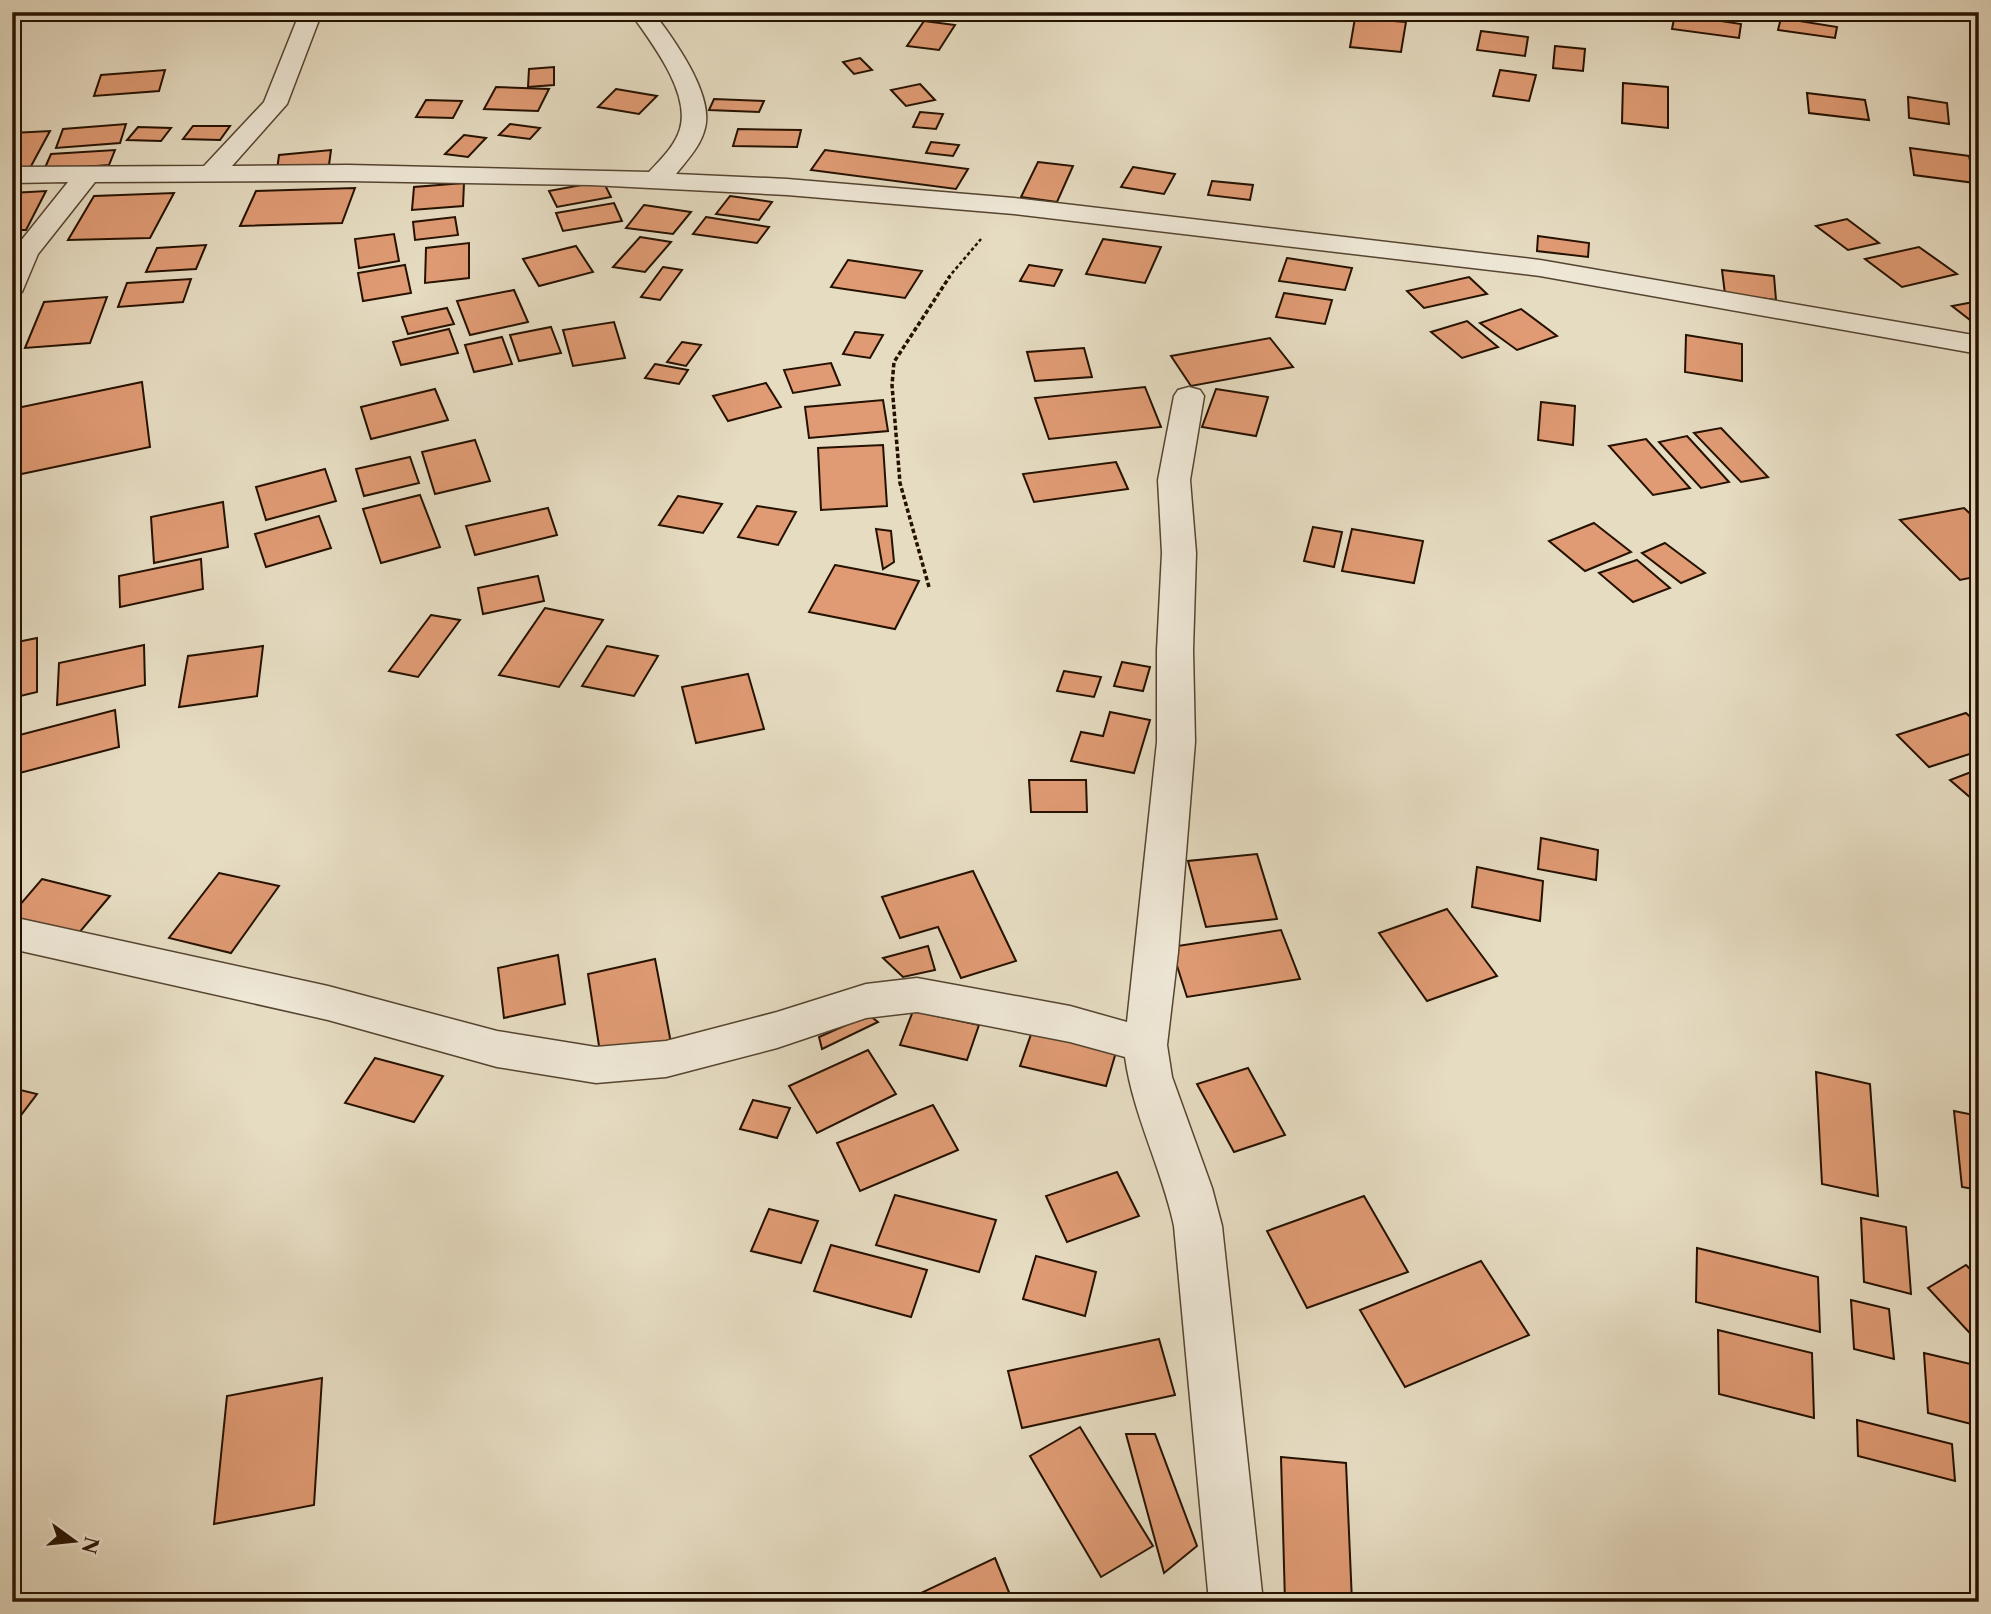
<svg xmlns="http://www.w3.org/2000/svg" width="1991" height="1614" viewBox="0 0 1991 1614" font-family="'Libre Caslon Text',serif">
<rect width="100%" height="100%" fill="#e6dcc2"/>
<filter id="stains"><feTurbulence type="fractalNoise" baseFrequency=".00286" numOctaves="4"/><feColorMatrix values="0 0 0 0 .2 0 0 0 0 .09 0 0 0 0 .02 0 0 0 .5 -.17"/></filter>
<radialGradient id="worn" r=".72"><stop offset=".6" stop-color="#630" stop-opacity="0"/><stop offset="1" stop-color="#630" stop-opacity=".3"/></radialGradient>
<g fill="#e09b74" stroke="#251100" stroke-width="2">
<path d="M 939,12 L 972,12 L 965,21 L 936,17 Z"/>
<path d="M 1777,12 L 1834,12 L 1835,20 L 1777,14 Z"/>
<path d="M 1675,14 L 1741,24 L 1739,38 L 1672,29 Z"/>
<path d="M 1355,18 L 1406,22 L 1401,52 L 1350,47 Z"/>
<path d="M 1781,18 L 1837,27 L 1835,38 L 1778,30 Z"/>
<path d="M 924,21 L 955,25 L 939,50 L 907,46 Z"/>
<path d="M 1481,31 L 1528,37 L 1525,56 L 1477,50 Z"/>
<path d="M 1555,46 L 1585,49 L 1583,71 L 1553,68 Z"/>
<path d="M 860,58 L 872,70 L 854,74 L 843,62 Z"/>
<path d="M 554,67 L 554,85 L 528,87 L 529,69 Z"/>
<path d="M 165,70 L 159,91 L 94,96 L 101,75 Z"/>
<path d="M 1500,70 L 1536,75 L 1529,101 L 1493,96 Z"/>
<path d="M 1623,83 L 1668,87 L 1668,128 L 1622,123 Z"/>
<path d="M 920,84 L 935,100 L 906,106 L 891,90 Z"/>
<path d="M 496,87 L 549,89 L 538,111 L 484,109 Z"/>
<path d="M 616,89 L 657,96 L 639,114 L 598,107 Z"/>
<path d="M 1807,93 L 1865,100 L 1869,120 L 1809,113 Z"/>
<path d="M 1908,97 L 1947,103 L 1949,124 L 1909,118 Z"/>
<path d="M 714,99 L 764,101 L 759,112 L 709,110 Z"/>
<path d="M 426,100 L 462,101 L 453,118 L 416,117 Z"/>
<path d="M 920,112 L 943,114 L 936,129 L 913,127 Z"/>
<path d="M 126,124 L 120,143 L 56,148 L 63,129 Z"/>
<path d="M 510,124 L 540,128 L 530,139 L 499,135 Z"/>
<path d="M 193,126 L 230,126 L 220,140 L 183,139 Z"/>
<path d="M 138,127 L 171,128 L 161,141 L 127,140 Z"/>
<path d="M 738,129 L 801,130 L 797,147 L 733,146 Z"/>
<path d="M 50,131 L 30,168 L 12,169 L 12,133 Z"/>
<path d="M 464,135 L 486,138 L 468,157 L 445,154 Z"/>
<path d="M 931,142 L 959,145 L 953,156 L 926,153 Z"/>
<path d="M 1910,148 L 1969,156 L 1975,183 L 1914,175 Z"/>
<path d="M 115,150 L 109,165 L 44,170 L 51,154 Z"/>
<path d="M 331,150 L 329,165 L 277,170 L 279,155 Z"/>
<path d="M 825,150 L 968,169 L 956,189 L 811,170 Z"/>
<path d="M 1038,162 L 1073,166 L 1057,202 L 1021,197 Z"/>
<path d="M 1133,167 L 1175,174 L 1164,194 L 1121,187 Z"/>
<path d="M 603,181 L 611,197 L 557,207 L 549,191 Z"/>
<path d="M 1212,181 L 1253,185 L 1250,200 L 1208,195 Z"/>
<path d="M 464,183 L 463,206 L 412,210 L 414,187 Z"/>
<path d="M 355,188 L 342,223 L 240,226 L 256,191 Z"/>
<path d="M 46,191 L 26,230 L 12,230 L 12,193 Z"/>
<path d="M 174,193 L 150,238 L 68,240 L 94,196 Z"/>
<path d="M 730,196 L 772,202 L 759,220 L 716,214 Z"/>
<path d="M 614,203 L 622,221 L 563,231 L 556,213 Z"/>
<path d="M 644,205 L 691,212 L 673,234 L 626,228 Z"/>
<path d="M 455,217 L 458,235 L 415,240 L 413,222 Z"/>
<path d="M 706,217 L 769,227 L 757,243 L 693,234 Z"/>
<path d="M 1847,219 L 1879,243 L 1848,250 L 1816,226 Z"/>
<path d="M 394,234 L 399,261 L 359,268 L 355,239 Z"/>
<path d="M 1538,236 L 1589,243 L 1588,257 L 1537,251 Z"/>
<path d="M 640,237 L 671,242 L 645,272 L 613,267 Z"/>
<path d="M 1103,239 L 1161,247 L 1145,283 L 1086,274 Z"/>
<path d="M 469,243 L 469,278 L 425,283 L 426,248 Z"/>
<path d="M 206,245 L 196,269 L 146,272 L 157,248 Z"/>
<path d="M 576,246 L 593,272 L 539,286 L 523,259 Z"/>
<path d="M 1919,247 L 1957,274 L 1902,287 L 1865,259 Z"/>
<path d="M 1287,258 L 1352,268 L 1345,290 L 1279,281 Z"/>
<path d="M 848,260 L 922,271 L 905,298 L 831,287 Z"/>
<path d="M 405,265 L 411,293 L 363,301 L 358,273 Z"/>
<path d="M 1029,265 L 1062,270 L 1054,286 L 1020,281 Z"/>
<path d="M 663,267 L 682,270 L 660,300 L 641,297 Z"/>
<path d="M 1722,270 L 1774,276 L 1776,300 L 1725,294 Z"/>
<path d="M 1469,277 L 1487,294 L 1424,308 L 1407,291 Z"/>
<path d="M 191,279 L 183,302 L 118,307 L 127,283 Z"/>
<path d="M 514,290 L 528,322 L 470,335 L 457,301 Z"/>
<path d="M 1284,293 L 1332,300 L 1325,324 L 1276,317 Z"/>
<path d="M 107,297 L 90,343 L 25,348 L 44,302 Z"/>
<path d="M 1979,301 L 1979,327 L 1952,306 Z"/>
<path d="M 447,308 L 454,324 L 408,334 L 402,317 Z"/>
<path d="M 1521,309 L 1557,336 L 1517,350 L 1480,323 Z"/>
<path d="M 1467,321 L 1498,347 L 1462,358 L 1431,332 Z"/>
<path d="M 614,322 L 625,358 L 573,366 L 563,330 Z"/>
<path d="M 551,327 L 561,353 L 519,361 L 510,335 Z"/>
<path d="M 449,329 L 458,353 L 401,365 L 393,342 Z"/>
<path d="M 855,332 L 883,335 L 870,358 L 843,354 Z"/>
<path d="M 1686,335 L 1742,344 L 1742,381 L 1685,372 Z"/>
<path d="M 502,337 L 512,364 L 474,372 L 465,345 Z"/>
<path d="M 1270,338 L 1293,367 L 1191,386 L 1171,356 Z"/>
<path d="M 682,342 L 701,345 L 686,366 L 667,362 Z"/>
<path d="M 1084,348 L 1092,377 L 1035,381 L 1027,352 Z"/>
<path d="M 831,363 L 840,385 L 793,393 L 784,370 Z"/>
<path d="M 655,364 L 688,370 L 679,384 L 645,378 Z"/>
<path d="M 142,382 L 150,447 L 12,476 L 12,409 Z"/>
<path d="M 766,383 L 781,407 L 728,421 L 713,396 Z"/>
<path d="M 1145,387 L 1161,427 L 1049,439 L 1035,398 Z"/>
<path d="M 435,389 L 448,420 L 371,439 L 361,407 Z"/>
<path d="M 1216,389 L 1268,397 L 1256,436 L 1202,427 Z"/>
<path d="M 883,400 L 888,431 L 809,438 L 805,407 Z"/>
<path d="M 1541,402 L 1575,406 L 1573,445 L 1538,440 Z"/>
<path d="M 1721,428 L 1768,477 L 1741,482 L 1694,433 Z"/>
<path d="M 1687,436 L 1729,482 L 1701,488 L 1659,442 Z"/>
<path d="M 1646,439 L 1690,488 L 1653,495 L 1609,446 Z"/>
<path d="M 475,440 L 490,481 L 435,494 L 422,452 Z"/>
<path d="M 883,445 L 887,506 L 821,510 L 818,448 Z"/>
<path d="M 410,457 L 419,483 L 364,496 L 356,469 Z"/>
<path d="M 1116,462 L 1128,489 L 1034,502 L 1023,474 Z"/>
<path d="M 325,469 L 336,501 L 266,520 L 256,487 Z"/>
<path d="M 420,495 L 440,547 L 381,563 L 363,509 Z"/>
<path d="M 678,496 L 722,504 L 703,533 L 659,525 Z"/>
<path d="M 223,502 L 228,547 L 154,563 L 151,517 Z"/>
<path d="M 757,506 L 796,512 L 778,545 L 738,537 Z"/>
<path d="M 548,508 L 557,535 L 475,555 L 466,526 Z"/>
<path d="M 1964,508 L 1979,522 L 1979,576 L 1960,580 L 1900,520 Z"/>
<path d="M 319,516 L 331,548 L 266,567 L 255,534 Z"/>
<path d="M 1594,523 L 1631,552 L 1585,571 L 1549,541 Z"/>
<path d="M 1313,527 L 1342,532 L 1334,567 L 1304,561 Z"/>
<path d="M 876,529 L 891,531 L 894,562 L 883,569 Z"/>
<path d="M 1352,529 L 1423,541 L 1414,583 L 1342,571 Z"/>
<path d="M 1665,543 L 1705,573 L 1681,583 L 1642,553 Z"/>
<path d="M 201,559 L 203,589 L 120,607 L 119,576 Z"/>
<path d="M 1637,560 L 1670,588 L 1633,602 L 1599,573 Z"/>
<path d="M 835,565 L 919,581 L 895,629 L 809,612 Z"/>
<path d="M 538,576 L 544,601 L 483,614 L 478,588 Z"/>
<path d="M 545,608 L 603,620 L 559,687 L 499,675 Z"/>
<path d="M 431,615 L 460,620 L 418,677 L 389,671 Z"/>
<path d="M 37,638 L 37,692 L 12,698 L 12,643 Z"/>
<path d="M 144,645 L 145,685 L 57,705 L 59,663 Z"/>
<path d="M 263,646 L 257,696 L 179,707 L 188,656 Z"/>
<path d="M 607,646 L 658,656 L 634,696 L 582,686 Z"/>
<path d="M 1122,662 L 1150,667 L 1143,691 L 1114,686 Z"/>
<path d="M 1064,671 L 1101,677 L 1094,697 L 1057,691 Z"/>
<path d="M 748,674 L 764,729 L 696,743 L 682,687 Z"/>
<path d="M 115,710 L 119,747 L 12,775 L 12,737 Z"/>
<path d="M 1110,712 L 1150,720 L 1134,773 L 1071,761 L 1081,732 L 1103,736 Z"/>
<path d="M 1966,713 L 1979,725 L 1979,751 L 1929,767 L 1897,735 Z"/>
<path d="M 1979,769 L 1979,805 L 1950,780 Z"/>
<path d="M 1029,780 L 1086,780 L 1087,812 L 1031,812 Z"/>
<path d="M 1541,838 L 1598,850 L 1596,880 L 1538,869 Z"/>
<path d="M 1257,854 L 1277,919 L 1206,927 L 1188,861 Z"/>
<path d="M 1477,867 L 1543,881 L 1540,921 L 1472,907 Z"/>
<path d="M 973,871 L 1016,961 L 961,978 L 938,927 L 900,938 L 882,897 Z"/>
<path d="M 219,873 L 279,886 L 231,953 L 169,938 Z"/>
<path d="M 42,879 L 110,896 L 73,940 L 12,925 L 12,914 Z"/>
<path d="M 1447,909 L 1497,976 L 1427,1001 L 1379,933 Z"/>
<path d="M 1281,930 L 1300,979 L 1187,997 L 1171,947 Z"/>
<path d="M 928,946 L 935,970 L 903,977 L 883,958 Z"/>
<path d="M 558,955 L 565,1004 L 504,1018 L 498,968 Z"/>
<path d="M 655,959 L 671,1043 L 601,1059 L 588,974 Z"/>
<path d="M 913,1011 L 979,1025 L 967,1060 L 900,1045 Z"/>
<path d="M 869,1015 L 878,1022 L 822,1049 L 819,1037 Z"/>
<path d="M 1035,1023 L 1119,1042 L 1106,1086 L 1020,1066 Z"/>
<path d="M 868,1050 L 896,1094 L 817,1133 L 789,1086 Z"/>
<path d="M 375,1058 L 443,1076 L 414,1122 L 345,1103 Z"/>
<path d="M 1248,1068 L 1285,1135 L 1234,1152 L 1197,1084 Z"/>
<path d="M 1816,1072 L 1870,1084 L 1878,1196 L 1822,1184 Z"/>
<path d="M 12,1088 L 37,1094 L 12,1127 Z"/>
<path d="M 753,1100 L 790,1108 L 777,1138 L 740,1129 Z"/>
<path d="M 933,1105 L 958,1150 L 860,1191 L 837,1143 Z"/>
<path d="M 1954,1111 L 1979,1116 L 1979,1190 L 1962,1187 Z"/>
<path d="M 1117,1172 L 1139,1216 L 1067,1242 L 1046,1196 Z"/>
<path d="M 895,1195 L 996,1220 L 979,1272 L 876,1245 Z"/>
<path d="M 1364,1196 L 1408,1272 L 1307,1308 L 1267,1231 Z"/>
<path d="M 769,1209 L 818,1221 L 801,1263 L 751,1251 Z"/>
<path d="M 1861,1218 L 1906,1227 L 1911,1294 L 1864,1282 Z"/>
<path d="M 831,1245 L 927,1270 L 911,1317 L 814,1291 Z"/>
<path d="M 1697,1248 L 1818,1277 L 1820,1332 L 1696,1302 Z"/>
<path d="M 1036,1256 L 1096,1272 L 1085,1316 L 1023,1299 Z"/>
<path d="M 1481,1261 L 1529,1335 L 1405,1387 L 1360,1310 Z"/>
<path d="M 1966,1265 L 1979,1278 L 1979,1343 L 1928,1288 Z"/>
<path d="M 1851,1300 L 1889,1309 L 1894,1359 L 1854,1349 Z"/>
<path d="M 1718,1330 L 1812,1353 L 1814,1418 L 1719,1394 Z"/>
<path d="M 1159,1339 L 1175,1395 L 1022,1428 L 1008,1371 Z"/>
<path d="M 1924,1353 L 1979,1366 L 1979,1426 L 1928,1413 Z"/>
<path d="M 322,1378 L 314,1505 L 214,1524 L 227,1396 Z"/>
<path d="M 1857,1420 L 1952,1444 L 1955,1481 L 1858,1456 Z"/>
<path d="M 1080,1427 L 1153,1546 L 1101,1577 L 1030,1456 Z"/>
<path d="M 1126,1434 L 1155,1434 L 1197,1546 L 1164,1573 Z"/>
<path d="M 1281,1457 L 1346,1463 L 1352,1602 L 1285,1602 Z"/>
<path d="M 995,1558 L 1013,1602 L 905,1602 L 904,1601 Z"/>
</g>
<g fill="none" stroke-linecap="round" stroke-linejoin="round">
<g stroke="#554430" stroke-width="3">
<g id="minor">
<path d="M 300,12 L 322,12 L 287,104 L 232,166 L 348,165 L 649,172 C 661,159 675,146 680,129 C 691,92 650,41 630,12 L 653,12 C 673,38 714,94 705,128 C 701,146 687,160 676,174 L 787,179 L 1014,198 L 1540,260 L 1979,336 L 1979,354 L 1540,276 L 1014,214 L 787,195 L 591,185 L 348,181 L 95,182 L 38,254 L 22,292 L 12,294 L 12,252 L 68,182 L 12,183 L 12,167 L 204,166 L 264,102 Z"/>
<path d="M 1189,387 L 1200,390 L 1204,396 L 1190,480 L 1196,553 L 1193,650 L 1195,742 L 1178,952 L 1167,1045 L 1172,1077 L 1212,1188 L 1222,1226 L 1263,1602 L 1209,1602 L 1174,1226 C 1162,1169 1133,1115 1125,1057 L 1070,1042 L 917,1012 L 866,1018 L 777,1048 L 666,1077 L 596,1083 L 497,1067 L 328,1020 L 12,949 L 12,917 L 328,986 L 497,1031 L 596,1047 L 666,1041 L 777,1012 L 866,984 L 917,978 L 1070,1006 L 1127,1022 L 1157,742 L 1157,650 L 1162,553 L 1158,480 L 1174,396 L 1178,390 Z"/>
</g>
</g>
<path stroke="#251100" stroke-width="2.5" stroke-dasharray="3.5 2.5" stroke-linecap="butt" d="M 948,278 L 981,239"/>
<path stroke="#251100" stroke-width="3.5" stroke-dasharray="4.5 2.5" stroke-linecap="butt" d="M 929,587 L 900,483 L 892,385 L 894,362 L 950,276"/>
<use href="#minor" fill="#efe8d7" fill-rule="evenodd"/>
</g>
<rect width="1991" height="1614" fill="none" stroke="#e6dcc2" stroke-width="42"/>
<rect x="14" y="14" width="1963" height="1586" fill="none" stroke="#251100" stroke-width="3.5"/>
<rect x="21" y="21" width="1949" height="1572" fill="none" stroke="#251100" stroke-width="2"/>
<g transform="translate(74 1541) rotate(105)" stroke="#efe8d7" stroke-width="5" paint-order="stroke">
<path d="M0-5L12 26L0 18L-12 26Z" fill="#251100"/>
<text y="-10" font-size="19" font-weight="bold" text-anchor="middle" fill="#251100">N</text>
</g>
<rect width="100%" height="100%" filter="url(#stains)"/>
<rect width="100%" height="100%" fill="url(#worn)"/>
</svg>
